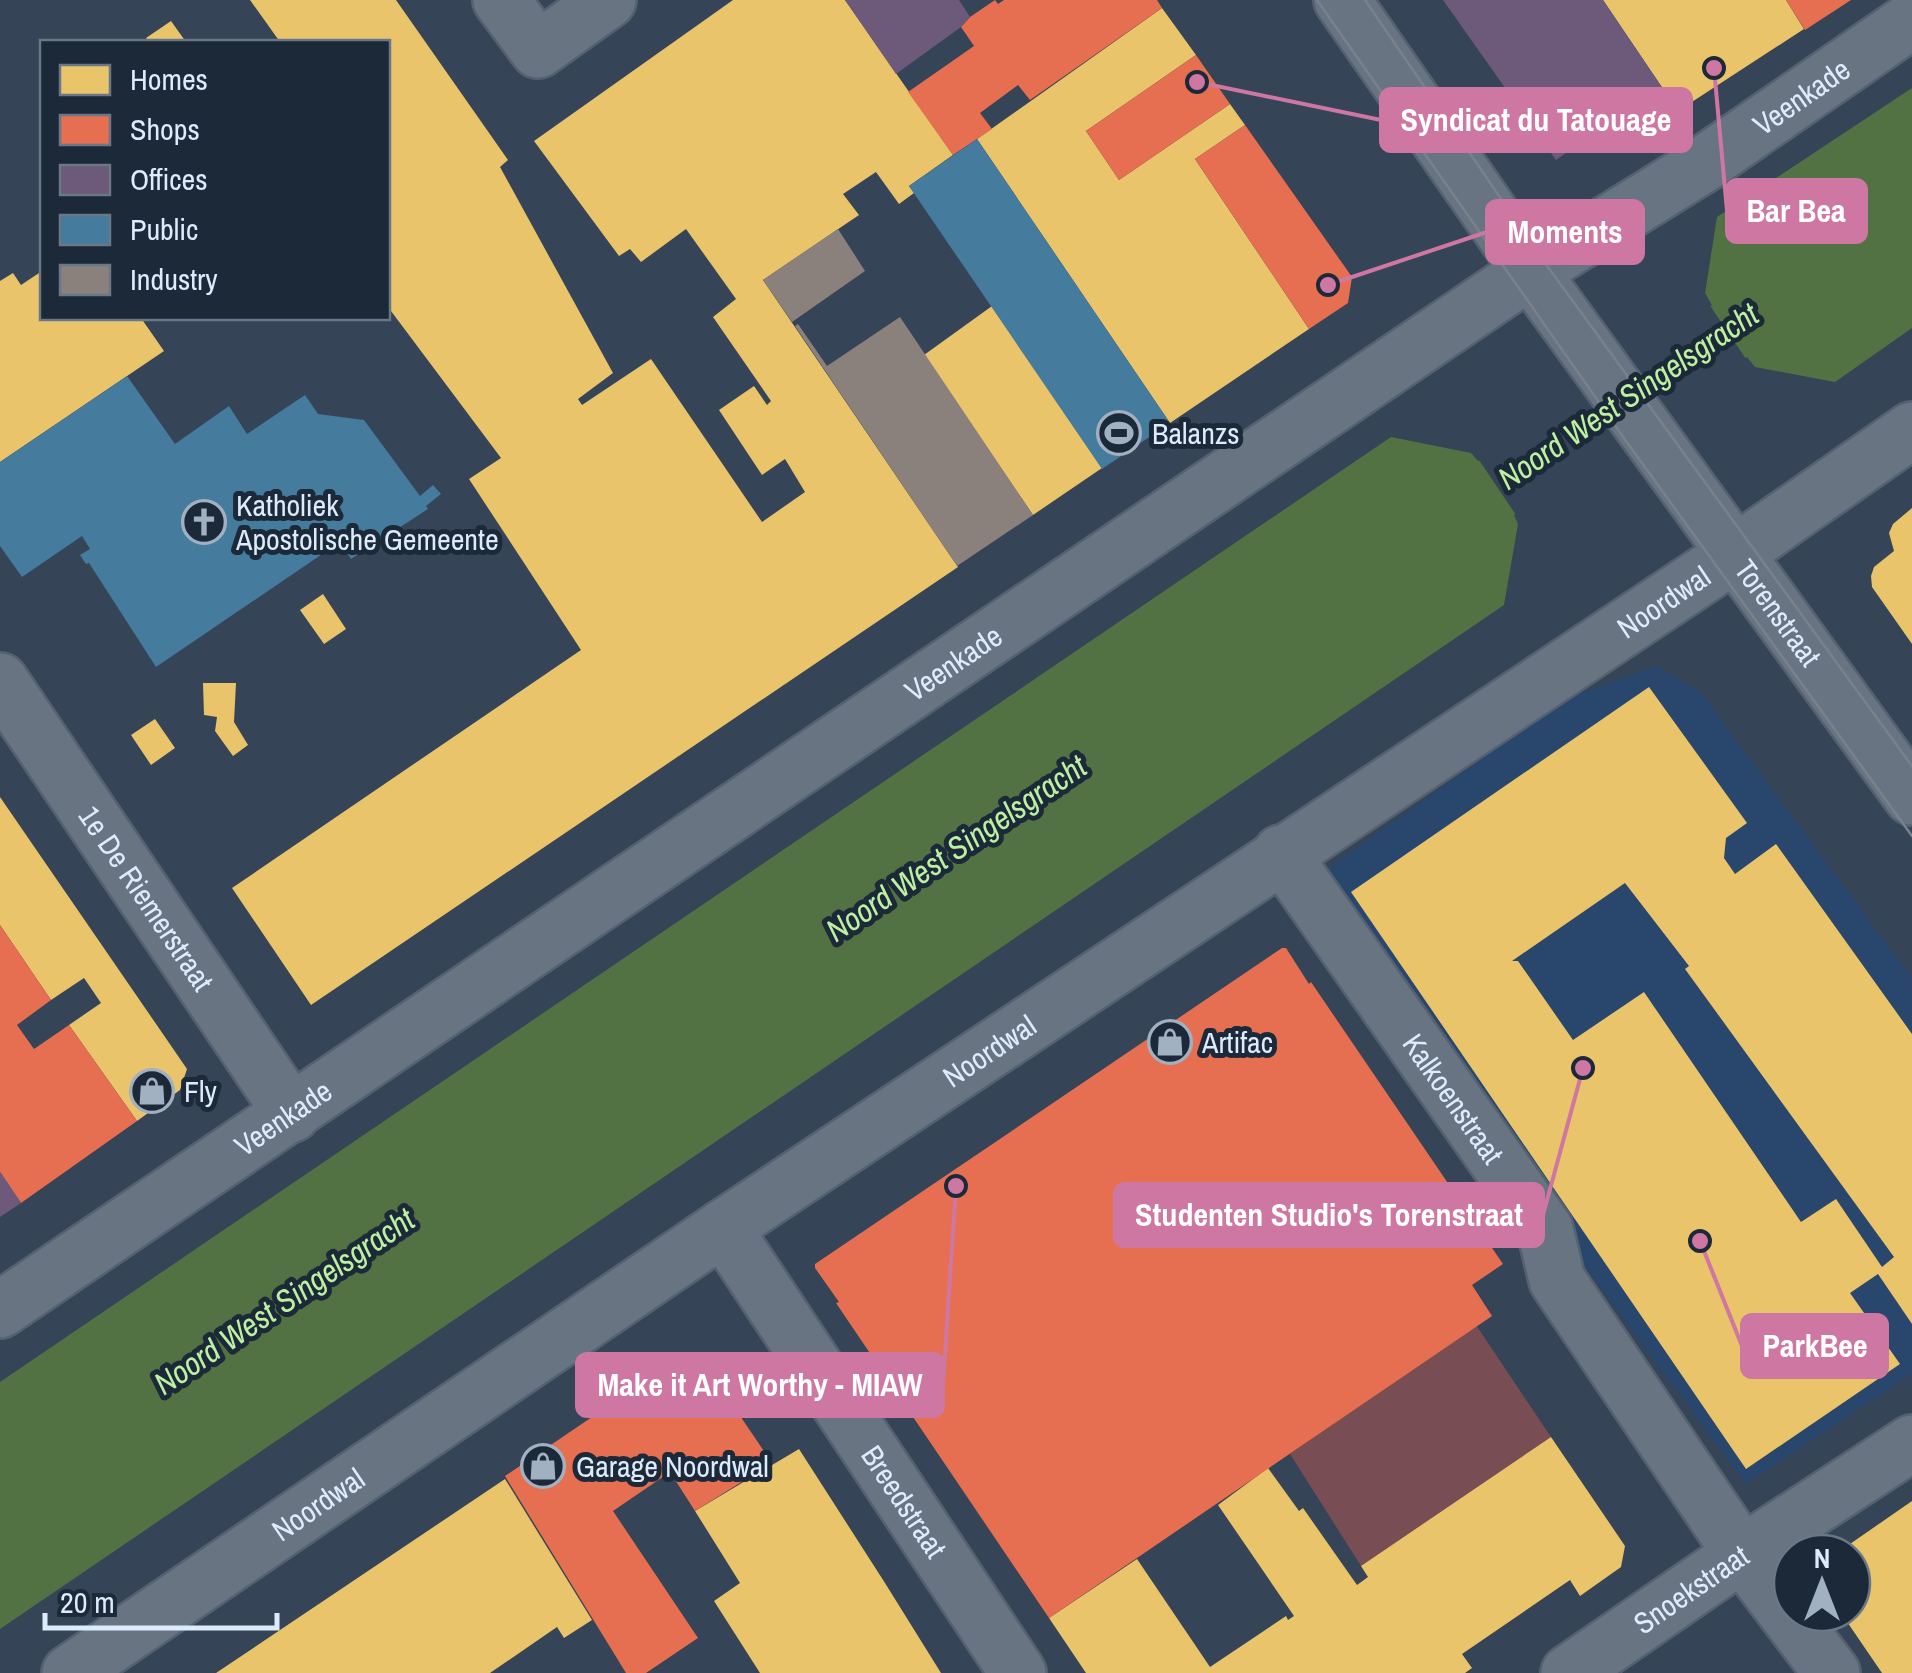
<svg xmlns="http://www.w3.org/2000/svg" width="1912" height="1673" viewBox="0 0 1912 1673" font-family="'Archivo Narrow',sans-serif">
<rect width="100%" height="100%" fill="#354457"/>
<path fill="#29476d" d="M 1657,666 L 1701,693 L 1912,978 L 1912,1374 L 1746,1484 L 1593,1278 L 1321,873 L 1569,697 Z"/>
<path fill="#784e54" d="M 1476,1325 L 1551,1437 L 1361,1566 L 1290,1454 Z"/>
<path fill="#537244" d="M 1912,88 L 1912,328 L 1835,382 L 1755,367 L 1747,357 L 1514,515 L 1518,524 L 1504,605 L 0,1629 L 0,1382 L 1391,437 L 1471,453 L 1478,461 L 1712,305 L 1705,293 L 1717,217 Z"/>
<path fill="#354457" d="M 1709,304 L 1746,359 L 1516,515 L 1479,460 Z"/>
<g fill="#e9c46a" fill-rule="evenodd">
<path d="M 250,0 L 396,0 L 508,160 L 500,167 L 613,373 L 578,399 L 582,405 L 651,359 L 762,522 L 805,492 L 785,459 L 762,475 L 719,410 L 754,386 L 767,405 L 771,401 L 713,317 L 736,299 L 686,229 L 641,262 L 630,249 L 619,256 L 534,141 L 733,0 L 845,0 L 953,155 L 909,186 L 914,193 L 899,204 L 876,172 L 843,194 L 859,215 L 763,280 L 958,567 L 311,1005 L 232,888 L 581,650 L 469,479 L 501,458 L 388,307 L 388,42 L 280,42 Z"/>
<path d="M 1603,0 L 1786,0 L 1804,29 L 1678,111 Z"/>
<path d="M 1162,8 L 1196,55 L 1086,131 L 1119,180 L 1230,104 L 1245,125 L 1195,159 L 1309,329 L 1170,423 L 977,139 Z"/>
<path d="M 171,21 L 186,42 L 149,42 L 146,38 Z"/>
<path d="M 42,271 L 42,318 L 141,318 L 164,351 L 0,462 L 0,281 L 13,273 L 21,285 Z"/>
<path d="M 992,306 L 1102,468 L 1033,515 L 924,355 Z"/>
<path d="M 1912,508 L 1912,644 L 1872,587 L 1871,576 L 1874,567 L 1894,551 L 1889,533 L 1893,524 Z"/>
<path d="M 323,594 L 346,629 L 324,644 L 300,610 Z"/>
<path d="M 203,683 L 236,683 L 234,722 L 248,745 L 233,756 L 215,731 L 217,717 L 204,715 Z"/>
<path d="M 1649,687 L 1747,823 L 1726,838 L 1724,858 L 1735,874 L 1776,844 L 1912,1034 L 1912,1324 L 1878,1274 L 1850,1293 L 1900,1364 L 1746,1469 L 1351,892 ZM 1625,883 L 1689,966 L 1685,969 L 1894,1257 L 1882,1267 L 1836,1199 L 1801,1222 L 1644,992 L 1573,1040 L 1518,961 L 1512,961 Z"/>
<path d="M 155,719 L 175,748 L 151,765 L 131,735 Z"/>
<path d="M 0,797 L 187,1069 L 180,1090 L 137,1121 L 69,1025 L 101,1003 L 84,978 L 51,1000 L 0,925 Z"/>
<path d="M 1551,1437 L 1625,1546 L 1621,1567 L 1580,1596 L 1570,1580 L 1462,1654 L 1472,1668 L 1465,1673 L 1086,1673 L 1049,1618 L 1137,1559 L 1210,1667 L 1286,1616 L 1288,1620 L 1294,1616 L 1218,1505 L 1268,1468 L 1299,1511 L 1303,1508 L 1357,1585 L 1368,1577 L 1361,1566 Z"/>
<path d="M 799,1449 L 885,1583 L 941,1673 L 760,1673 L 714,1601 L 740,1583 L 695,1511 Z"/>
<path d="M 505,1479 L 592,1620 L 564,1638 L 557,1627 L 490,1673 L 216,1673 Z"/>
<path d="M 1912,1501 L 1912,1673 L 1882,1673 L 1841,1613 L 1852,1613 L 1852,1553 L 1837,1553 Z"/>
</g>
<g fill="#e76f51">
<path d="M 995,0 L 998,4 L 1004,0 L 1157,0 L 1162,8 L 1030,100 L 1018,85 L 980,113 L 992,129 L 953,155 L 908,92 L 974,46 L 961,27 L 970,17 Z"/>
<path d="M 1786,0 L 1851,0 L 1805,30 Z"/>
<path d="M 1196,55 L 1230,104 L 1119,180 L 1086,131 Z"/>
<path d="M 1245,125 L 1352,277 L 1348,303 L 1309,329 L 1195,159 Z"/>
<path d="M 0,925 L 51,1000 L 17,1025 L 34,1049 L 69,1025 L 137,1121 L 21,1203 L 0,1172 Z"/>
<path d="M 1282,948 L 1286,948 L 1309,984 L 1311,982 L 1503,1264 L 1472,1285 L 1492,1316 L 1049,1618 L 836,1303 L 839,1302 L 815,1268 L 815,1264 Z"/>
<path d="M 676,1360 L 707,1367 L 772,1463 L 695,1511 L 670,1472 L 613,1511 L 698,1638 L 646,1673 L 626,1673 L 505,1476 Z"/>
</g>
<g fill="#6d597a">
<path d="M 845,0 L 959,0 L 970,17 L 961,27 L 896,74 Z"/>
<path d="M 1443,0 L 1603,0 L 1678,111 L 1628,145 L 1623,143 L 1609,122 L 1556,160 Z"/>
<path d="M 0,1172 L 21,1203 L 0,1217 Z"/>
</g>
<g fill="#457b9d">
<path d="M 977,139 L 1170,423 L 1102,469 L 909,186 Z"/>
<path d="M 127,376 L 175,444 L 229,406 L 247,434 L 305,395 L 318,414 L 364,420 L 420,496 L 433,485 L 441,494 L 426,506 L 428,509 L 351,559 L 340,542 L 156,667 L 89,563 L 86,564 L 80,555 L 90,549 L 82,536 L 22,577 L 0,546 L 0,462 Z"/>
</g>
<g fill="#8a817c">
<path d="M 838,229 L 865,271 L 792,322 L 763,280 Z"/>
<path d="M 900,317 L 1033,515 L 957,566 L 795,326 L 798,324 L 827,366 Z"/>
</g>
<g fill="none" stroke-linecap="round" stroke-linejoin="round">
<g stroke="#546170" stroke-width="60">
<g id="street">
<path d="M 501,0 L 538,50 L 608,0"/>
<path id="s1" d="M 0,681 L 292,1114"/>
<path id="s2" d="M 1281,853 L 1545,1229 L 1557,1280 L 1742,1554 L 1832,1673"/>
<path id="s3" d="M 723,1228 L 1018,1673"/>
<path id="s4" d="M 0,1310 L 1514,282 L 1704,164 L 1912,20"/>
<path id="s5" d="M 70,1673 L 723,1228 L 1717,566 L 1912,430"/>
<path id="s6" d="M 1569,1673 L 1742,1554 L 1912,1443"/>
</g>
</g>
<g stroke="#546170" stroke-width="60">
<g id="secondary">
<path id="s7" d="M 1342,0 L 1531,272 L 1912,797"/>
</g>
</g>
<use href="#street" stroke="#697482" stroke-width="55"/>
<use href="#secondary" stroke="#697482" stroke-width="55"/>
<g stroke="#77828e" stroke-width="2.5">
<path d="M 1317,0 L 1626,441 L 1912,836"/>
<path d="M 1365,0 L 1545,263 L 1912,766"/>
</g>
</g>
<defs>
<g id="stadium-ring" transform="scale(2.25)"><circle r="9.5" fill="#1c2939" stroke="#a2b1c2" stroke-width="1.5"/><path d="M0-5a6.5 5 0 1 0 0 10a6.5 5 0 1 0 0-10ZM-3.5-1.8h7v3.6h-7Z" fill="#a2b1c2"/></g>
<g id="church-ring" transform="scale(2.25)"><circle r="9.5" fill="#1c2939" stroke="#a2b1c2" stroke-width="1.5"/><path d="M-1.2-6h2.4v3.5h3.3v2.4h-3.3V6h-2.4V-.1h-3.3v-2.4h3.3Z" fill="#a2b1c2"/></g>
<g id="shop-ring" transform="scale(2.25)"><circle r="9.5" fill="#1c2939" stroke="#a2b1c2" stroke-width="1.5"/><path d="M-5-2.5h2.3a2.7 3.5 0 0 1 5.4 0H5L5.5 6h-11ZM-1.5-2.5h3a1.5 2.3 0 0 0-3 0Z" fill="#a2b1c2"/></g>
</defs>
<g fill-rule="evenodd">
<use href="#stadium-ring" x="1119" y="433"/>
<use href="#church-ring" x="204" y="522"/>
<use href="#shop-ring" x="1170" y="1042"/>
<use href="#shop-ring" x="152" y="1091"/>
<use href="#shop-ring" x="543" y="1466"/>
</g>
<g text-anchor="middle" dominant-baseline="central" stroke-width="10" stroke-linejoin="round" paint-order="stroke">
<g font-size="30" fill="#ddebfc" stroke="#1c2939">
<text stroke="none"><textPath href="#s4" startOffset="2172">Veenkade</textPath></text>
<text stroke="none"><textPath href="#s5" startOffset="1920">Noordwal</textPath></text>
<text stroke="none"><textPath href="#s7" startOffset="752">Torenstraat</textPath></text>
<text stroke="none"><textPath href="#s4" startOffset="1152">Veenkade</textPath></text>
<text stroke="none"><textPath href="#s1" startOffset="262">1e De Riemerstraat</textPath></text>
<text stroke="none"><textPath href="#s5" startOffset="1110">Noordwal</textPath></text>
<text stroke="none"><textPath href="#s2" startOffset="300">Kalkoenstraat</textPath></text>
<text stroke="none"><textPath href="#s4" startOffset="342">Veenkade</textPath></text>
<text stroke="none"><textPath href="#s3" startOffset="328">Breedstraat</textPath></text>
<text stroke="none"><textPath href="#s5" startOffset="300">Noordwal</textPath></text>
<text stroke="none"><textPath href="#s6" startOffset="148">Snoekstraat</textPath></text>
</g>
<g font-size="30" fill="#ddebfc" stroke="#1c2939" text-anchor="start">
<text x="1152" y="433">Balanzs</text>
<text x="236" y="505">Katholiek<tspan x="236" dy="34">Apostolische Gemeente</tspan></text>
<text x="1202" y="1042">Artifac</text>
<text x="184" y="1091">Fly</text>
<text x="576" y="1466">Garage Noordwal</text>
</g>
<g font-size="32" font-style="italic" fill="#bef0a1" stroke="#1c2939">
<text transform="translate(1628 396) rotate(-34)">Noord West Singelsgracht</text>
<text transform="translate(956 848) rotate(-34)">Noord West Singelsgracht</text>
<text transform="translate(284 1301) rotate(-34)">Noord West Singelsgracht</text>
</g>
</g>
<path fill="none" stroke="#ce77a3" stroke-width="4" d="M1197 82L1381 120M1714 68L1727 211M1328 285L1487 232M1583 1068L1543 1215M1700 1241L1742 1346M956 1186L943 1385"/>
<g fill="#ce77a3" stroke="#1c2939" stroke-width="4">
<circle cx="1197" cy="82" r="10"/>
<circle cx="1714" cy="68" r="10"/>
<circle cx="1328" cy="285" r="10"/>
<circle cx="1583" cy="1068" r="10"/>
<circle cx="1700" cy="1241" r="10"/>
<circle cx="956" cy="1186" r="10"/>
</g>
<g fill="#ce77a3" stroke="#ce77a3" stroke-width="4">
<rect x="1381" y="89" width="310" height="62" rx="10"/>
<rect x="1727" y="180" width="139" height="62" rx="10"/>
<rect x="1487" y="201" width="156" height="62" rx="10"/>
<rect x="1115" y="1184" width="428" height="62" rx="10"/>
<rect x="1742" y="1315" width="145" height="62" rx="10"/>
<rect x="577" y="1354" width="366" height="62" rx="10"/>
</g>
<g font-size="32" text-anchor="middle" font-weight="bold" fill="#fff">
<text x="1536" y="131">Syndicat du Tatouage</text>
<text x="1796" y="222">Bar Bea</text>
<text x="1565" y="243">Moments</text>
<text x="1329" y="1226">Studenten Studio's Torenstraat</text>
<text x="1815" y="1357">ParkBee</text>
<text x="760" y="1396">Make it Art Worthy - MIAW</text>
</g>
<rect x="40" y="40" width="350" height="280" fill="#1c2939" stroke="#697787" stroke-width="2.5"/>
<rect x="60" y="65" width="50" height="30" fill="#e9c46a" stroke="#697787" stroke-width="2.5"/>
<text x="130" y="90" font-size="30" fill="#ddebfc">Homes</text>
<rect x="60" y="115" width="50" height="30" fill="#e76f51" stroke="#697787" stroke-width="2.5"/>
<text x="130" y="140" font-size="30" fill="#ddebfc">Shops</text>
<rect x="60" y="165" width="50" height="30" fill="#6d597a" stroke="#697787" stroke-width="2.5"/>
<text x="130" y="190" font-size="30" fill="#ddebfc">Offices</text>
<rect x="60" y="215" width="50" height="30" fill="#457b9d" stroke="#697787" stroke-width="2.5"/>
<text x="130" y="240" font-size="30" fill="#ddebfc">Public</text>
<rect x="60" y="265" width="50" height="30" fill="#8a817c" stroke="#697787" stroke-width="2.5"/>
<text x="130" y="290" font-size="30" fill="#ddebfc">Industry</text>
<g transform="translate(1822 1583)"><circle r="48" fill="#1c2939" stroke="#697787" stroke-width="2.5"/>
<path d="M0-8L18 38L0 25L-18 38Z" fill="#a2b1c2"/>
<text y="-15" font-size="28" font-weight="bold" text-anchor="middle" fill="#ddebfc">N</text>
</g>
<path d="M45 1613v15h232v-15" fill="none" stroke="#ddebfc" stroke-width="5"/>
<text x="60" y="1613" font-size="30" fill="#ddebfc" stroke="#1c2939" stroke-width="8" paint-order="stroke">20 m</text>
</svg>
